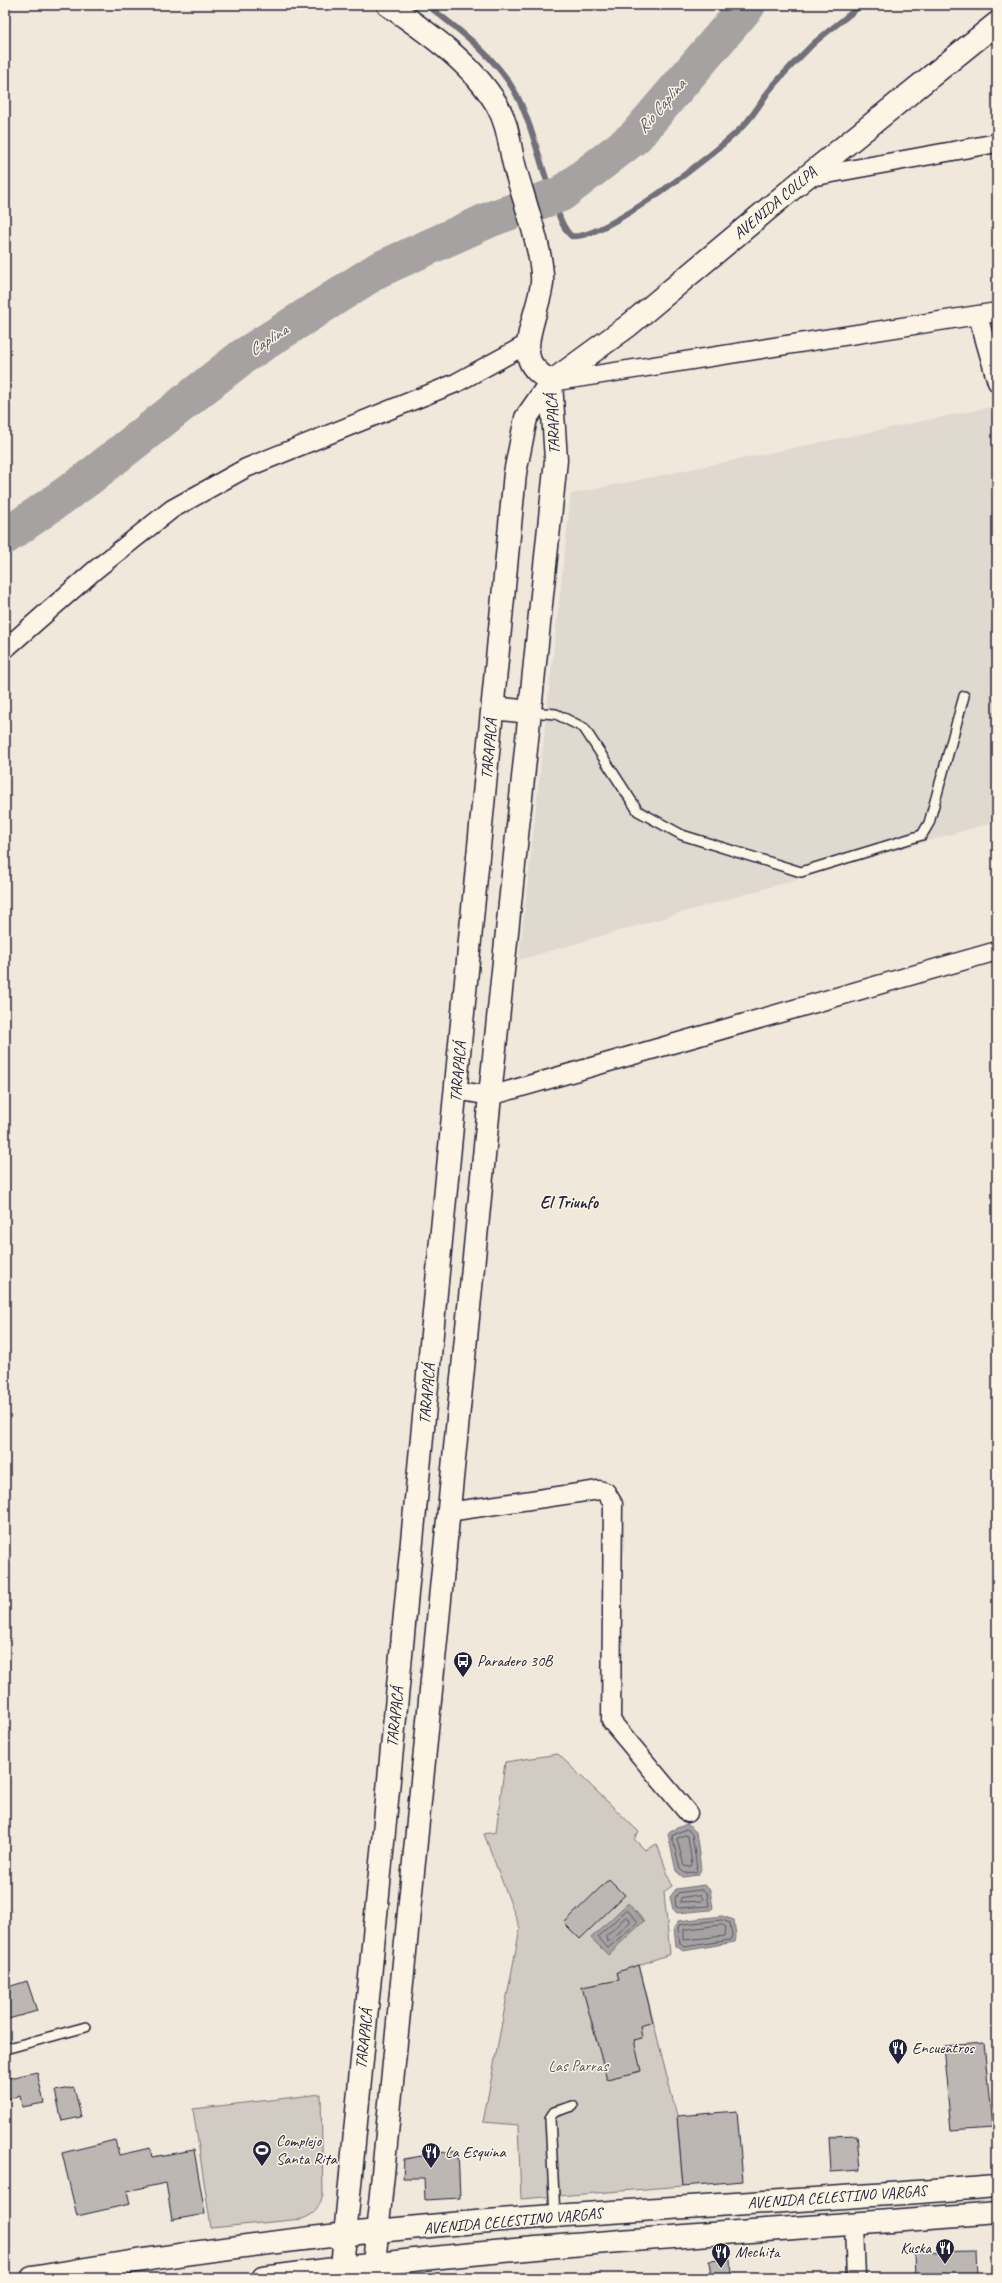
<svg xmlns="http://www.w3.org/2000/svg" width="1002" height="2283" viewBox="0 0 1002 2283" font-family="Caveat,sans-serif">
<rect width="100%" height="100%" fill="#efe8db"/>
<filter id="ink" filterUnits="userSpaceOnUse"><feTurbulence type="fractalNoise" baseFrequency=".025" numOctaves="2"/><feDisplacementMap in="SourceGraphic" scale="8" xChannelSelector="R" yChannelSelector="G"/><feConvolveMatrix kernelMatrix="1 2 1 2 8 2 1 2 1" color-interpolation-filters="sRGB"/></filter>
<g filter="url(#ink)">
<path fill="#e0d9cf" d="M 990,407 L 997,433 L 997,821 L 519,960 L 571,494 Z"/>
<g fill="#d1cbc3" stroke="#7a767f">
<path d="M 558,1754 L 639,1832 L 634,1839 L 645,1850 L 657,1844 L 672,1886 L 664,1892 L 670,1954 L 639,1965 L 677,2116 L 683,2186 L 521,2199 L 518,2125 L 483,2122 L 520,1928 L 484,1834 L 496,1832 L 505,1762 Z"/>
<path d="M 321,2094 L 323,2194 C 319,2208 316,2214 302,2219 L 211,2228 L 193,2109 Z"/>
</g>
<g fill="#a6a2a2" stroke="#716f79">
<path d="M 687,1824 L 696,1832 L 701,1869 L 698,1875 L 683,1877 L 676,1871 L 668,1834 L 670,1831 Z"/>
<path d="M 704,1885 L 710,1890 L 713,1908 L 710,1910 L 677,1913 L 673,1909 L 670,1897 L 676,1889 Z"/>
<path d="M 628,1903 L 644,1921 L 608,1955 L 591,1938 Z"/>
<path d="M 722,1916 L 734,1920 L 736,1937 L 735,1942 L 683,1951 L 676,1946 L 674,1928 L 678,1921 Z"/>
</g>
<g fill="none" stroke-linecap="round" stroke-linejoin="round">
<g stroke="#575564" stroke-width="1">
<path d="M 687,1829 L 692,1834 L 697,1869 L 696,1872 L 684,1873 L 680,1869 L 672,1836 Z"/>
<path d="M 685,1835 L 688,1836 L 692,1865 L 690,1867 L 684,1866 L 677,1839 Z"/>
<path d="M 703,1890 L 707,1893 L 709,1906 L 679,1908 L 676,1907 L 675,1898 L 678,1893 Z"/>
<path d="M 701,1895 L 703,1899 L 702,1901 L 680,1902 L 681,1898 Z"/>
<path d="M 627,1910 L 638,1922 L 608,1948 L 598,1937 Z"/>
<path d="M 626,1917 L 630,1919 L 630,1922 L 610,1941 L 607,1941 L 606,1937 Z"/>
<path d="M 722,1920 L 730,1923 L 732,1936 L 730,1940 L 684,1947 L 680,1944 L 678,1929 L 679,1925 Z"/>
<path d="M 722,1925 L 726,1927 L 725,1936 L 684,1940 L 684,1930 Z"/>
</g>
<path stroke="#716f79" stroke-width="6" d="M 427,5 C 459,30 495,56 515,92 C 533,125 540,166 554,201 C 558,213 562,227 571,236 C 602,242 719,151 743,126 C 753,116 760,104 768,92 C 781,75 799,58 814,43 C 829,30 846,18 861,5"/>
<path stroke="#a6a2a2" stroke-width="36" d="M 5,537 L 86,480 L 242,357 L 378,270 L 491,219 L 561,194 L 635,137 L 748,5"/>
</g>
<g fill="#bcb7b3" stroke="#22223b">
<path d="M 609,1879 L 625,1895 L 580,1939 L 564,1923 Z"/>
<path d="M 639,1965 L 653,2022 L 640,2026 L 642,2038 L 634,2040 L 641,2071 L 607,2079 L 582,1987 L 619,1980 L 617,1972 Z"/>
<path d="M 27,1981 L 37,2011 L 5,2020 L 5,1988 Z"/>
<path d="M 984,2043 L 992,2127 L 951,2130 L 943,2046 Z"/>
<path d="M 37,2072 L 44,2103 L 22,2107 L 20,2095 L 5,2100 L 5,2079 Z"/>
<path d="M 74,2087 L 81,2117 L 62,2121 L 55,2091 Z"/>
<path d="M 737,2111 L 743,2181 L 683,2186 L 677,2116 Z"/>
<path d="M 857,2135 L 860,2170 L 831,2172 L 829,2136 Z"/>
<path d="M 115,2140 L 119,2155 L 150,2148 L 152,2157 L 194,2150 L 205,2214 L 172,2220 L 166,2183 L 127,2191 L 130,2204 L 77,2216 L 62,2153 Z"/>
<path d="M 458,2150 L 460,2198 L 425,2200 L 424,2178 L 403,2178 L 404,2159 Z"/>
<path d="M 975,2251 L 976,2278 L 915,2278 L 914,2252 Z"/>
<path d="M 731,2259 L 732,2278 L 711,2278 L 709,2261 Z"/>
</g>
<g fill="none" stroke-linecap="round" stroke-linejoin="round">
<g stroke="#22223b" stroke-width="12">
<g id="lane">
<path d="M 530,712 L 556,714 L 584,728 L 638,811 L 682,835 L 801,872 L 922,835 L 929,823 L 964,696"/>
<path d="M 5,2049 L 86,2027"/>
<path d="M 555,2216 L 550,2118 L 554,2112 L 573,2106"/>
</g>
</g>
<g stroke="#22223b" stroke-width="21">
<g id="street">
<path d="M 805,178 L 997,143"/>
<path d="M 978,316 L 997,382"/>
<path d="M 551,382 L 997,312"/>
<path d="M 5,649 L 95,570 L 172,509 L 246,468 L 456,383 L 529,343"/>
<path d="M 456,1090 L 490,1096 L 997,951"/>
<path d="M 448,1512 L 599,1490 L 606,1492 L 613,1504 L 611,1721 L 688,1813"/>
<path d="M 854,2225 L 856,2278"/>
</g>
</g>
<g stroke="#22223b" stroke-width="25">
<g id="secondary">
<path d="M 388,5 C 427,32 473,64 497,105 C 509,126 509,146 515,168 C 523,198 544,254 542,283 C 540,305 522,341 530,361 C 534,371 543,376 551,382"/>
<path d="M 493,708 L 530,712"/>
<path d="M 374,2264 L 490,1096 L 556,460 L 551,382"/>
<path d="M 342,2267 L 515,473 L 526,418 L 551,382 L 628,326 L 805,178 L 997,23"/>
</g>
</g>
<g stroke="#22223b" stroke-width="25">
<g id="highway">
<path d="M 32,2278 C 204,2248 380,2228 555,2216 C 702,2205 850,2198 997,2186"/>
<path d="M 263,2278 C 507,2245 752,2232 997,2213"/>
</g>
</g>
<use href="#lane" stroke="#fcf5e5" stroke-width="9"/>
<use href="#street" stroke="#fcf5e5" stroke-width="18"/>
<use href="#secondary" stroke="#fcf5e5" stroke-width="22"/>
<use href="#highway" stroke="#fcf5e5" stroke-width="22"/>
</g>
</g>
<defs>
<g id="bus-pin" transform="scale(1)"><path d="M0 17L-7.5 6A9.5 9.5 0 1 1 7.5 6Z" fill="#22223b" stroke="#fcf5e5"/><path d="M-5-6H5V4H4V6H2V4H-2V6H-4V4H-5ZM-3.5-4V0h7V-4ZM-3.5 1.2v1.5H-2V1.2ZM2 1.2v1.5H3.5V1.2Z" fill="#fff"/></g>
<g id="restaurant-pin" transform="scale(1)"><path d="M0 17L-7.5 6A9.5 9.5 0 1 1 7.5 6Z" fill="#22223b" stroke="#fcf5e5"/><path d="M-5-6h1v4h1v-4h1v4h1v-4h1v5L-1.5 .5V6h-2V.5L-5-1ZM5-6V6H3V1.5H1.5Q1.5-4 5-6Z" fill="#fff"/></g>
<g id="stadium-pin" transform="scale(1)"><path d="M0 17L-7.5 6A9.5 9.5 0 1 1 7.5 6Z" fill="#22223b" stroke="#fcf5e5"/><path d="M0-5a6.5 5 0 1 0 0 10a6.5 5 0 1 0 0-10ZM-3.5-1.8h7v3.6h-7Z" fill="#fff"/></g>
</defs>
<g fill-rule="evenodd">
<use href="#bus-pin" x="463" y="1661"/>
<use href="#restaurant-pin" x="898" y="2048"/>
<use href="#stadium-pin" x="262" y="2150"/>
<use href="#restaurant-pin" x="431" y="2152"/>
<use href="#restaurant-pin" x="945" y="2248"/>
<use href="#restaurant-pin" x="721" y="2252"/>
</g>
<g text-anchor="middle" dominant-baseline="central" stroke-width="3" stroke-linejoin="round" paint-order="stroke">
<g font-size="16" fill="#22223b" stroke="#fcf5e5">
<text transform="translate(775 203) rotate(-40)">AVENIDA COLLPA</text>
<text transform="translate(553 424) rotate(-93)">TARAPACÁ</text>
<text transform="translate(489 749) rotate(-85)">TARAPACÁ</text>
<text transform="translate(458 1072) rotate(-85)">TARAPACÁ</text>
<text transform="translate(427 1394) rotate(-85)">TARAPACÁ</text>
<text transform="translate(395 1717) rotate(-84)">TARAPACÁ</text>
<text transform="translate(364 2039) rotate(-84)">TARAPACÁ</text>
<text transform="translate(837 2197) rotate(-4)">AVENIDA CELESTINO VARGAS</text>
<text transform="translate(513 2221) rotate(-5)">AVENIDA CELESTINO VARGAS</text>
</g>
<g font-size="16" fill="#22223b" stroke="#fcf5e5" text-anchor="start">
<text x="477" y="1661">Paradero 30B</text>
<text x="912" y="2048">Encuentros</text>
<text x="276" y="2141">Complejo<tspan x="276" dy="18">Santa Rita</tspan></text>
<text x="445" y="2152">La Esquina</text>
<text x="931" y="2248" text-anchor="end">Kuska</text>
<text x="735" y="2252">Mechita</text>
</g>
<g font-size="16" fill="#575564" stroke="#fcf5e5">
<text x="578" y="2066">Las Parras</text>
</g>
<g font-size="17" font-style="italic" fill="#575564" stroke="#fcf5e5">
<text transform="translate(661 106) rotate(-49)">Río Caplina</text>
<text transform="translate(268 340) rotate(-33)">Caplina</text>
</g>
<g font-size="17" font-weight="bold" fill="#22223b" stroke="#fcf5e5">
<text x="569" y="1202">El Triunfo</text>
</g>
</g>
<rect width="1002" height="2283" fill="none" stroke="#fcf5e5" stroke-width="20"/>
<rect x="10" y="10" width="982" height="2263" fill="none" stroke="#22223b" stroke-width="1.5" filter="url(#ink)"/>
</svg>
